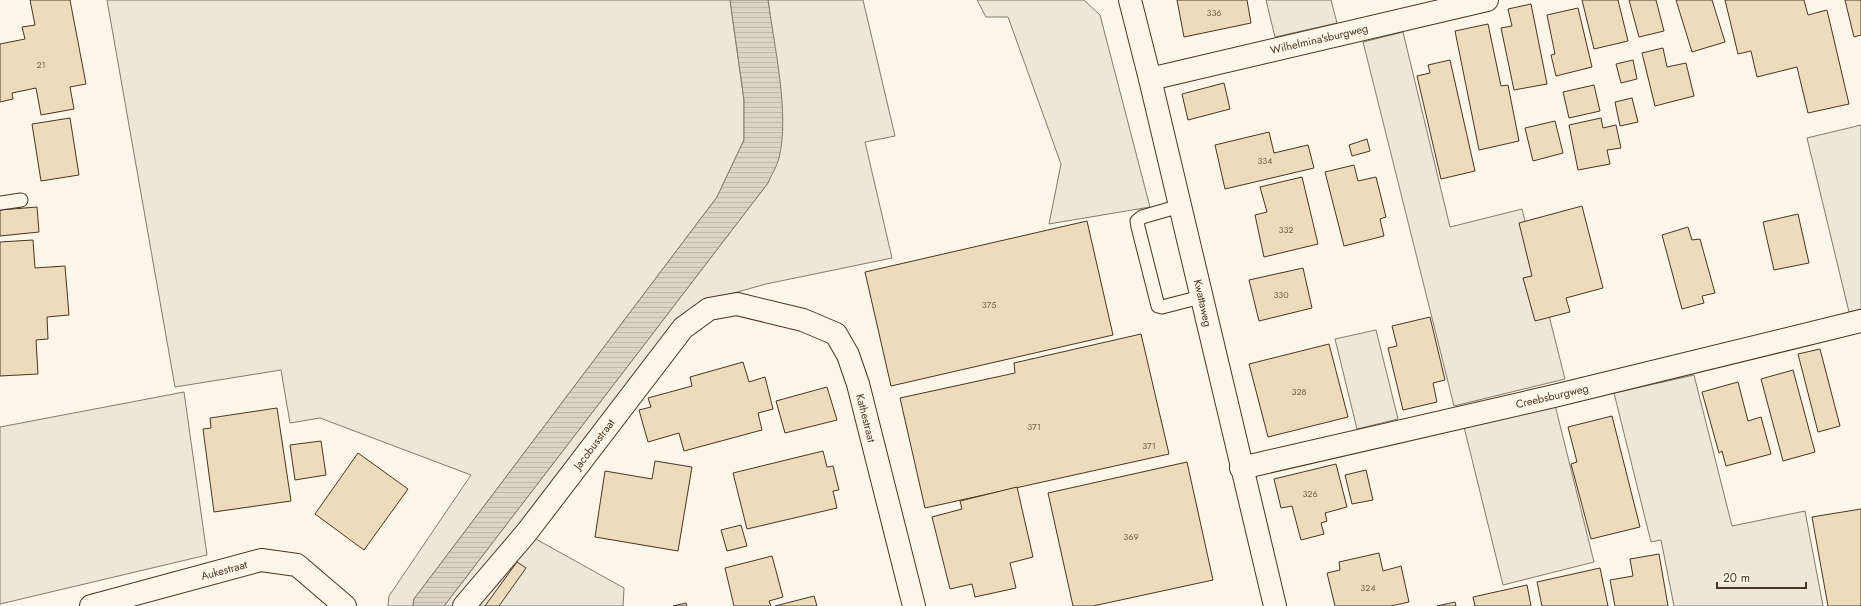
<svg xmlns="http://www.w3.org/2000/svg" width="1861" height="606" viewBox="0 0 1861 606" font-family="Jost,sans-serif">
<defs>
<pattern id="water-rules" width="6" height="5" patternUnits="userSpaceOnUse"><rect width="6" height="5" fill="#dcd4c6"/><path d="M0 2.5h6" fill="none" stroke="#beb7aa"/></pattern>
</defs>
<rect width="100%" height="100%" fill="#fbf6e9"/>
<g fill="#ede6d9" stroke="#887966">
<path d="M 107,0 L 730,0 L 744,100 L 744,140 L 717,197 L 414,599 L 413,606 L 388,606 L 389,596 L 471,475 L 320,418 L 290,423 L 281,370 L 175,387 Z"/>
<path d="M 768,0 L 863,0 L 895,136 L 865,142 L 892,258 L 766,284 L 716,298 L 458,606 L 444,606 L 768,183 L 782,129 L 780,90 Z"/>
<path d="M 977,0 L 1084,0 L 1100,15 L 1150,207 L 1049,224 L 1061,164 L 1008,17 L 986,17 Z"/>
<path d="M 1266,0 L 1331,0 L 1337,23 L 1275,37 Z"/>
<path d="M 1403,32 L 1450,227 L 1522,209 L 1565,379 L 1454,406 L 1363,42 Z"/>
<path d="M 1861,125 L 1861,309 L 1849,312 L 1807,138 Z"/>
<path d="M 1376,330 L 1398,419 L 1357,429 L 1335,339 Z"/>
<path d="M 1694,375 L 1732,526 L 1805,511 L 1823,606 L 1674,606 L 1661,540 L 1651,542 L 1614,393 Z"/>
<path d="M 184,392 L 207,555 L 0,604 L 0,427 Z"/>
<path d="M 1555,405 L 1594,562 L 1503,585 L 1464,427 Z"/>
<path d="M 534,538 L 624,588 L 623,606 L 478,606 Z"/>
</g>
<path fill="url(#water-rules)" stroke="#887966" d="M 730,0 L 768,0 C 774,44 790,116 779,158 C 777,167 771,175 768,183 L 444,606 L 413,606 L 414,599 L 717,197 L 744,140 L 744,100 Z"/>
<g fill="#ecdcbc" stroke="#4a3520">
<path d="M 30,0 L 70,0 L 86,84 L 70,87 L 74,109 L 41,115 L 36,88 L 12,93 L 13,99 L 0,102 L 0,44 L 25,39 L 22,27 L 35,25 Z"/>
<path d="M 1177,0 L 1247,0 L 1251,23 L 1184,37 Z"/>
<path d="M 1582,0 L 1618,0 L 1628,41 L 1594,49 Z"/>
<path d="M 1629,0 L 1656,0 L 1664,31 L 1639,37 Z"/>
<path d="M 1676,0 L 1712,0 L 1725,42 L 1692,52 Z"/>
<path d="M 1725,0 L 1804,0 L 1808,15 L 1827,10 L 1849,104 L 1808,113 L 1797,67 L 1757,77 L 1751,51 L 1738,54 Z"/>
<path d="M 1845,0 L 1861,0 L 1861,35 L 1854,37 Z"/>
<path d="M 1531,4 L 1547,84 L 1514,90 L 1501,28 L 1512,26 L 1508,9 Z"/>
<path d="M 1578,8 L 1592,67 L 1556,76 L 1551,55 L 1555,54 L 1547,15 Z"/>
<path d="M 1488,24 L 1501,86 L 1508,85 L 1519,141 L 1479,150 L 1455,31 Z"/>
<path d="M 1663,48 L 1667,67 L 1686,63 L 1694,96 L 1655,106 L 1642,53 Z"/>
<path d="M 1450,60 L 1475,171 L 1441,179 L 1417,76 L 1430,73 L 1428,65 Z"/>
<path d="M 1633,60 L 1637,79 L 1621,83 L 1616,64 Z"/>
<path d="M 1224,83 L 1230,109 L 1188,120 L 1182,94 Z"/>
<path d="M 1594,85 L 1600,111 L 1569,118 L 1563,92 Z"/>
<path d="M 1632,98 L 1638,122 L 1620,126 L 1615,102 Z"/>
<path d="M 70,118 L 79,175 L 41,181 L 32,124 Z"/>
<path d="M 1601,118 L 1603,128 L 1616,125 L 1621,148 L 1607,150 L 1610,164 L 1578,170 L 1569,125 Z"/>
<path d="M 1555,121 L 1563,153 L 1533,161 L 1525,128 Z"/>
<path d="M 1269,132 L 1274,153 L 1308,145 L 1314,168 L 1225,189 L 1215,145 Z"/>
<path d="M 1367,139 L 1370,151 L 1352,156 L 1349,145 Z"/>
<path d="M 1354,165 L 1358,181 L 1376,177 L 1386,217 L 1380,219 L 1384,236 L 1344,246 L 1325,172 Z"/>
<path d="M 1302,177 L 1318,244 L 1264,257 L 1255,215 L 1267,212 L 1260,187 Z"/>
<path d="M 1582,206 L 1603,288 L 1566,298 L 1570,312 L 1535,321 L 1523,278 L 1532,276 L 1519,223 Z"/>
<path d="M 37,207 L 39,232 L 0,236 L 0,210 Z"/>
<path d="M 1798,214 L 1809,263 L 1774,270 L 1763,222 Z"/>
<path d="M 1087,221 L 1113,335 L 891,386 L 865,272 Z"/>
<path d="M 1688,227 L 1692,240 L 1700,239 L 1715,293 L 1702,296 L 1704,303 L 1682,309 L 1662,235 Z"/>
<path d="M 33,240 L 35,268 L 65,266 L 69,315 L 47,317 L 48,339 L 36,340 L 38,374 L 0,376 L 0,242 Z"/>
<path d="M 1303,268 L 1312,308 L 1259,321 L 1249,280 Z"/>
<path d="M 1430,317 L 1445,380 L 1433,383 L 1437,402 L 1403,410 L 1388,348 L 1397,346 L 1392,326 Z"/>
<path d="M 1141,334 L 1169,454 L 925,508 L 900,398 L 1015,373 L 1014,363 Z"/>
<path d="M 1329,344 L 1348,417 L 1268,437 L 1249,364 Z"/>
<path d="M 1820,349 L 1840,426 L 1818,432 L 1798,354 Z"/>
<path d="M 743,362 L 749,382 L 765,377 L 773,409 L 758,413 L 762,430 L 684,451 L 679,433 L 648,442 L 639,410 L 651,407 L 648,398 L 692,386 L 690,377 Z"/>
<path d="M 1793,370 L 1815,452 L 1783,461 L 1761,379 Z"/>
<path d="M 1738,382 L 1748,421 L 1761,417 L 1771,454 L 1726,466 L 1722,451 L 1719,453 L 1702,392 Z"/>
<path d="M 827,387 L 837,420 L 785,433 L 776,401 Z"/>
<path d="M 277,408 L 291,501 L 214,512 L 203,429 L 211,428 L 210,418 Z"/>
<path d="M 1612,416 L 1640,527 L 1591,539 L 1571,464 L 1577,462 L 1568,427 Z"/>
<path d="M 321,441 L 326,475 L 295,480 L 290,445 Z"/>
<path d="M 823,451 L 827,467 L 833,466 L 839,490 L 833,491 L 837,508 L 747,529 L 733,473 Z"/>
<path d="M 358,453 L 408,489 L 364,550 L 315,514 Z"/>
<path d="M 655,461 L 692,467 L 678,551 L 595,537 L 605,471 L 652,479 Z"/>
<path d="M 1187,462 L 1213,580 L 1093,606 L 1073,606 L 1048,493 Z"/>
<path d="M 1336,464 L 1347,507 L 1325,513 L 1327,521 L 1321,523 L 1324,534 L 1301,540 L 1292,506 L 1281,508 L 1274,479 Z"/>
<path d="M 1366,470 L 1373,500 L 1352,504 L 1345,475 Z"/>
<path d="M 1017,487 L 1033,557 L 1010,563 L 1016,588 L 975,597 L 972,584 L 950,589 L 932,517 L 962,509 L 960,501 Z"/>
<path d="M 1861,509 L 1861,606 L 1828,606 L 1812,517 Z"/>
<path d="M 741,525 L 747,546 L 727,551 L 721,530 Z"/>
<path d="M 1379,553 L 1383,571 L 1401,566 L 1409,602 L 1391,606 L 1335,606 L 1327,573 L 1340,570 L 1339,562 Z"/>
<path d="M 1659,554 L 1668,606 L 1615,606 L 1610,580 L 1633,576 L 1630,559 Z"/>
<path d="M 772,556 L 783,597 L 769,601 L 771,606 L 734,606 L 725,568 Z"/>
<path d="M 517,562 L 526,568 L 499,606 L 485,606 Z"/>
<path d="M 1600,568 L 1608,606 L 1542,606 L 1537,582 Z"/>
<path d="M 1527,585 L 1531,606 L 1475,606 L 1473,597 Z"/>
<path d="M 814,596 L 817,606 L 775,606 Z"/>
<path d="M 1455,602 L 1456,606 L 1437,606 Z"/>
<path d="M 686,603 L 687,606 L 673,606 Z"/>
</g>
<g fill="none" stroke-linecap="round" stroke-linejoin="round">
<g stroke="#4a3520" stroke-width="15">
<g id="lane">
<path d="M 0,203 L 21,200"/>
<path d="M 1180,206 L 1142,217 L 1137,221 L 1138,227 L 1158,306 L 1162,307 L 1201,297"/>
</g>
</g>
<g stroke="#4a3520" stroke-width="24">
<g id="street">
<path d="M 1150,79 L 1487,0"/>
<path d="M 1241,468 L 1554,396 L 1861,321"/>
<path d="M 91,606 L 261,560 L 297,565 L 345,606"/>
<path d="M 464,606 L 527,532 L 683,328 L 709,309 L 737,304 L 803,320 L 836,334 L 848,355 L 858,384 L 914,606"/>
</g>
</g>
<g stroke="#4a3520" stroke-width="24">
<path id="primary" d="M 1130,0 L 1150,79 L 1275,606"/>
</g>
<use href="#lane" stroke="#fbf6e9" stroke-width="13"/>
<use href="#street" stroke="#fbf6e9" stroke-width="22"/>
<use href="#primary" stroke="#fbf6e9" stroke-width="22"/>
</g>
<g text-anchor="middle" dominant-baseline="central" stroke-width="3" stroke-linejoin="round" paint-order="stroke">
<g font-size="9" fill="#725f47">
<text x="1214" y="12">336</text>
<text x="41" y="64">21</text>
<text x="1265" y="160">334</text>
<text x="1286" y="229">332</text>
<text x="1281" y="294">330</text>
<text x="989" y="304">375</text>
<text x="1299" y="391">328</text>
<text x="1034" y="426">371</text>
<text x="1149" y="445">371</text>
<text x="1310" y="493">326</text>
<text x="1131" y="536">369</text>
<text x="1368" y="587">324</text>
</g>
<g font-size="11" fill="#4a3520" stroke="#fbf6e9">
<text transform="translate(1319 39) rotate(-13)">Wilhelmina'sburgweg</text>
<text transform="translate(1203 303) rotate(77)">Kwattaweg</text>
<text transform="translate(1552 396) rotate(-13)">Creebsburgweg</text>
<text transform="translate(866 418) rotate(76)">Kathestraat</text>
<text transform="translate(594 444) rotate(-53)">Jacobusstraat</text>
<text transform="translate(224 570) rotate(-15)">Aukestraat</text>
</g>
</g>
<path d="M1717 582v6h89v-6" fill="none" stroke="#4a3520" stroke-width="2"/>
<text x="1723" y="582" font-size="12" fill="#4a3520" stroke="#fbf6e9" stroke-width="3" paint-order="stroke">20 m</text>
</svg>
